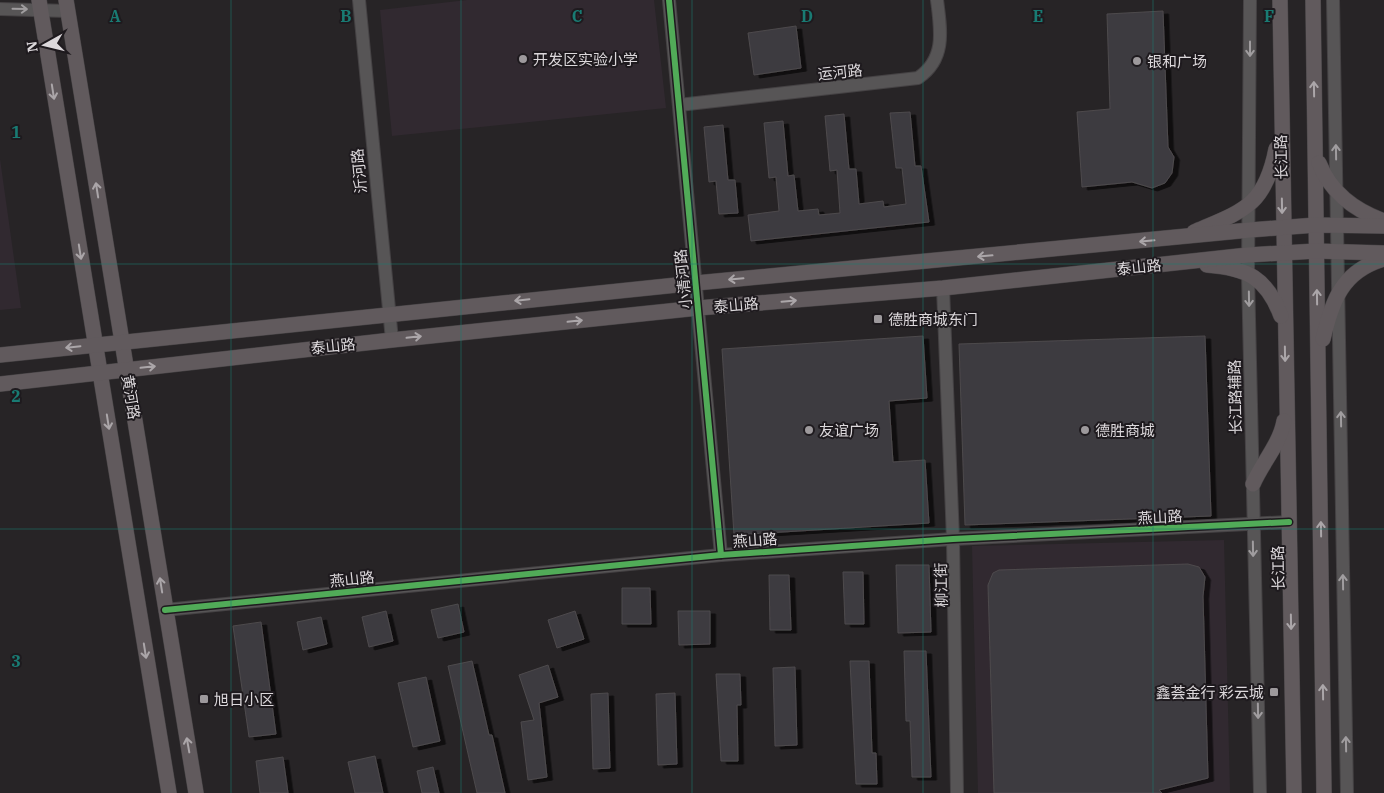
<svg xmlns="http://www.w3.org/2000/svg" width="1384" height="793" viewBox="0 0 1384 793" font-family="'IBM Plex Serif','Noto Sans SC',serif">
<defs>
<filter id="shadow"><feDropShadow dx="5.5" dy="3" stdDeviation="0" flood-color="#0009"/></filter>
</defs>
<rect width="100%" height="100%" fill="#272426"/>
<g fill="#312930">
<path d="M 467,0 L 654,0 L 666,108 L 392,136 L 380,10 Z"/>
<path d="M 0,159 L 21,308 L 0,310 Z"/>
<path d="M 1224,540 L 1230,793 L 978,793 L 972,546 Z"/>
</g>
<g fill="#3e3b41" stroke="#4d4a4c" filter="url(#shadow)">
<path d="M 1163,11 L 1168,147 L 1174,157 L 1172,173 L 1165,183 L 1152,188 L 1132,182 L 1082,187 L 1077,112 L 1110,109 L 1107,14 Z"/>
<path d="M 796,26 L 801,68 L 754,75 L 748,33 Z"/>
<path d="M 910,112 L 915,166 L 921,166 L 929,222 L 751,241 L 748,215 L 779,211 L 776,177 L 769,178 L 764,123 L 783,121 L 788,176 L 794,175 L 798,211 L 818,209 L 819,215 L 840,213 L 837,170 L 830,171 L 825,116 L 844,114 L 849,169 L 856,169 L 859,204 L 883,201 L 884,207 L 906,204 L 902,168 L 896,168 L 890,113 Z"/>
<path d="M 723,125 L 728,180 L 735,180 L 738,213 L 719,214 L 716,181 L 709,182 L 704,127 Z"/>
<path d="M 923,336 L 927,398 L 889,401 L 893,462 L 925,460 L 929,523 L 734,535 L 722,349 Z"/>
<path d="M 1205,336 L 1211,516 L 965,525 L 959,344 Z"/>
<path d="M 1188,564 L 1199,567 L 1205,577 L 1203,596 L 1208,778 L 1159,790 L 1162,793 L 994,793 L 988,585 L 993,573 L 999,570 Z"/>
<path d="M 896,565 L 929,565 L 931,632 L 898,633 Z"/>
<path d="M 843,572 L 863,572 L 864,624 L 845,624 Z"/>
<path d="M 769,575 L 789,575 L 791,630 L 770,630 Z"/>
<path d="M 622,588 L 650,588 L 651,624 L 622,624 Z"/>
<path d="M 458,604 L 464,632 L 438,638 L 431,610 Z"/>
<path d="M 386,611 L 393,641 L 369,647 L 362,617 Z"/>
<path d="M 575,611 L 584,639 L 557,648 L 548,620 Z"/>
<path d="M 678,611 L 710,611 L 710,644 L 679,645 Z"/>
<path d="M 321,617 L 327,644 L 303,650 L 297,622 Z"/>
<path d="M 261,622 L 276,734 L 249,737 L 233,626 Z"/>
<path d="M 904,651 L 926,651 L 931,777 L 912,777 L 910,721 L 906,721 Z"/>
<path d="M 472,661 L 489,735 L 492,735 L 505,793 L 477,793 L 448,666 Z"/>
<path d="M 850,661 L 869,661 L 872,753 L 876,753 L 877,784 L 856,784 Z"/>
<path d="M 548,665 L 558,697 L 539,703 L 547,777 L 528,780 L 521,722 L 534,720 L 519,675 Z"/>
<path d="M 795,667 L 797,745 L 775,746 L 773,668 Z"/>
<path d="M 716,674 L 740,674 L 741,705 L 737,705 L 738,761 L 721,761 Z"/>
<path d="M 426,677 L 440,741 L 413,747 L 398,683 Z"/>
<path d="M 608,693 L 610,768 L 593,769 L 591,694 Z"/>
<path d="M 675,693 L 677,764 L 658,765 L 656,694 Z"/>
<path d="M 375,756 L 383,793 L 355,793 L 348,762 Z"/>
<path d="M 283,757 L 288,793 L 260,793 L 256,761 Z"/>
<path d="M 433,767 L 439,793 L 422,793 L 417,771 Z"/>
</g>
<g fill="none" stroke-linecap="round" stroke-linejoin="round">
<g stroke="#454244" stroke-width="14">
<g id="minor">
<path d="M 359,0 L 392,340"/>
<path d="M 669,0 L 721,555"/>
<path d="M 1250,0 L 1248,275 L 1260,793"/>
<path d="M 1333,0 L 1347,793"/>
<path d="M 0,9 L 67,11"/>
<path d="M 679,105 L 918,78 C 946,59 941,31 937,0"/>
<path d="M 943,288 L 953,539 L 957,793"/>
<path d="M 165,610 L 721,555 L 953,539 L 1289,522"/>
</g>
</g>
<g stroke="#454244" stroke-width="16">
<g id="major">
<path d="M 39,0 L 169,793"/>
<path d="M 66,0 L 196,793"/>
<path d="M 1280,0 L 1294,793"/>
<path d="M 1313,0 L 1324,793"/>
<path d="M 1319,163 C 1331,193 1354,210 1384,221"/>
<path d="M 1194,232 C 1243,211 1265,206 1276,149"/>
<path d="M 1207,265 C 1247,268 1267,278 1281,316"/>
<path d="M 1323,339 C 1332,301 1342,271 1384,259"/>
<path d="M 0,355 L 696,283 L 1250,230 L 1316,225 L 1384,226"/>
<path d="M 0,384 L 392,340 L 698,308 L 943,288 L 1248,255 L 1316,251 L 1384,253"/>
<path d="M 1253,484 C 1262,463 1280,444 1284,421"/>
</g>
</g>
<use href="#minor" stroke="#575556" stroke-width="12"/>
<use href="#major" stroke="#615a5d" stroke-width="15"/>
<g stroke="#1e1a1e" stroke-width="9">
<g id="cycleway">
<path d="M 669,0 L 721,555"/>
<path d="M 165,610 L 721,555 L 953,539 L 1289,522"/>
</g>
</g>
<use href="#cycleway" stroke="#51ab58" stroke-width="6"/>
</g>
<defs><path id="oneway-shaft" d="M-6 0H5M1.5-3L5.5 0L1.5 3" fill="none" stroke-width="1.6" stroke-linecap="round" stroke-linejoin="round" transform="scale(1.25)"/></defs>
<g stroke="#a09d9f">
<use href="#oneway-shaft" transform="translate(20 9) rotate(1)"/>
<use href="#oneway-shaft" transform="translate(1250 49) rotate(90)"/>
<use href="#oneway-shaft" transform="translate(1336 152) rotate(-91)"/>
<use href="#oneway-shaft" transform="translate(1249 299) rotate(89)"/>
<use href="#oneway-shaft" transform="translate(1341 419) rotate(-91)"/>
<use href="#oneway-shaft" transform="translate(1253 549) rotate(89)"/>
<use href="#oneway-shaft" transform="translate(1343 582) rotate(-91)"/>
<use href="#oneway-shaft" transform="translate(1258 711) rotate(89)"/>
<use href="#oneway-shaft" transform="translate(1346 744) rotate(-91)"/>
</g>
<g stroke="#aba6a9">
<use href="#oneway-shaft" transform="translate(1314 89) rotate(-91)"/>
<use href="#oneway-shaft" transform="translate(53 92) rotate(81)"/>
<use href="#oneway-shaft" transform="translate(97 190) rotate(-99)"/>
<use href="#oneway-shaft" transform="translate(1282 206) rotate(89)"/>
<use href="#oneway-shaft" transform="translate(1147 241) rotate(175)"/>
<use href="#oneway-shaft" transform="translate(80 252) rotate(81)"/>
<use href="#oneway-shaft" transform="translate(985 256) rotate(175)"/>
<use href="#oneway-shaft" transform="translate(736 279) rotate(175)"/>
<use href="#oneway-shaft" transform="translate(1317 297) rotate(-91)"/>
<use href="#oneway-shaft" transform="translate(522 300) rotate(174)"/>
<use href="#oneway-shaft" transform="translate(789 301) rotate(-5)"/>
<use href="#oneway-shaft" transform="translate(575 321) rotate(-6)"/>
<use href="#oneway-shaft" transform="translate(414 337) rotate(-6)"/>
<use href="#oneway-shaft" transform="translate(73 347) rotate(174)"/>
<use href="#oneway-shaft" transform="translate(1285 354) rotate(89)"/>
<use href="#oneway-shaft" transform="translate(148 367) rotate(-6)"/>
<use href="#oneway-shaft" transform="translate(108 422) rotate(81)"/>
<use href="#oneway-shaft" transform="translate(1321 529) rotate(-91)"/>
<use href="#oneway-shaft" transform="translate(161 585) rotate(-99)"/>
<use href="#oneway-shaft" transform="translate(1291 622) rotate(89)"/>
<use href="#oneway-shaft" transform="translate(145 651) rotate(81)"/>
<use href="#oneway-shaft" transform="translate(1323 692) rotate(-91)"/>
<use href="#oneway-shaft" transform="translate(188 745) rotate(-100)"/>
</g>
<path fill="none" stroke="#197b73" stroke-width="1" stroke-opacity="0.55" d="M 231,0 L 231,793M 461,0 L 461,793M 692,0 L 692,793M 923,0 L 923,793M 1153,0 L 1153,793M 0,264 L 1384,264M 0,529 L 1384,529"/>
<g fill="#9d999c" stroke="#1e1a1e" stroke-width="2">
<circle cx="523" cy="59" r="5"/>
<circle cx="1137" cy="61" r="5"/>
<rect x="873" y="314" width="10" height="10" rx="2.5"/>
<circle cx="809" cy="430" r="5"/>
<circle cx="1085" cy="430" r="5"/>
<rect x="1269" y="687" width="10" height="10" rx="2.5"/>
<rect x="199" y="694" width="10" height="10" rx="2.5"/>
</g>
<g text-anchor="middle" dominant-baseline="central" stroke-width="4" stroke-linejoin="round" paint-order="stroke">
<g font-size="15" fill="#dcd8db" stroke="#1e1a1e" text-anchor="start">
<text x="533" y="59">开发区实验小学</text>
<text x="1147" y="61">银和广场</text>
<text x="888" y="319">德胜商城东门</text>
<text x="819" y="430">友谊广场</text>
<text x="1095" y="430">德胜商城</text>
<text x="1264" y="692" text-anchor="end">鑫荟金行 彩云城</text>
<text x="214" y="699">旭日小区</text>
</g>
<g font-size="15" fill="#dcd8db" stroke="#1e1a1e">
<text transform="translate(840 72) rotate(-6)">运河路</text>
<text transform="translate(1281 157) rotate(-91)">长江路</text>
<text transform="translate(359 171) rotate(-95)">沂河路</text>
<text transform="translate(1139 267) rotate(-6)">泰山路</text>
<text transform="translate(683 279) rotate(-96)">小清河路</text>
<text transform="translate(736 305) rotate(-5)">泰山路</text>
<text transform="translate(333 346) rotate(-6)">泰山路</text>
<text transform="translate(131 397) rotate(81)">黄河路</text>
<text transform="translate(1235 397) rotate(-91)">长江路辅路</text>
<text transform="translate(1160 517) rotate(-3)">燕山路</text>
<text transform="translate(755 540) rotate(-4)">燕山路</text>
<text transform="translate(1278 568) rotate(-91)">长江路</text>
<text transform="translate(352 579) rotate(-6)">燕山路</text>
<text transform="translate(941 585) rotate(-91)">柳江街</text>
</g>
</g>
<g font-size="16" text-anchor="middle" font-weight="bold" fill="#197b73" stroke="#1e1a1e" stroke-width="4" stroke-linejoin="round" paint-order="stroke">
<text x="115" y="22">A</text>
<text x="346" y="22">B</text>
<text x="577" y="22">C</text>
<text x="807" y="22">D</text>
<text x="1038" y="22">E</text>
<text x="1269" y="22">F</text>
<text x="16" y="138">1</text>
<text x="16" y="402">2</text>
<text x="16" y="667">3</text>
</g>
<g transform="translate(45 45) rotate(262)" stroke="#1e1a1e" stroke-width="4" paint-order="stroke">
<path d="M0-4L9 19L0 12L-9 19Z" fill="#dcd8db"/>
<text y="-8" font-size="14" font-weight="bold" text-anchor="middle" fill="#dcd8db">N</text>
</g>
</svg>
